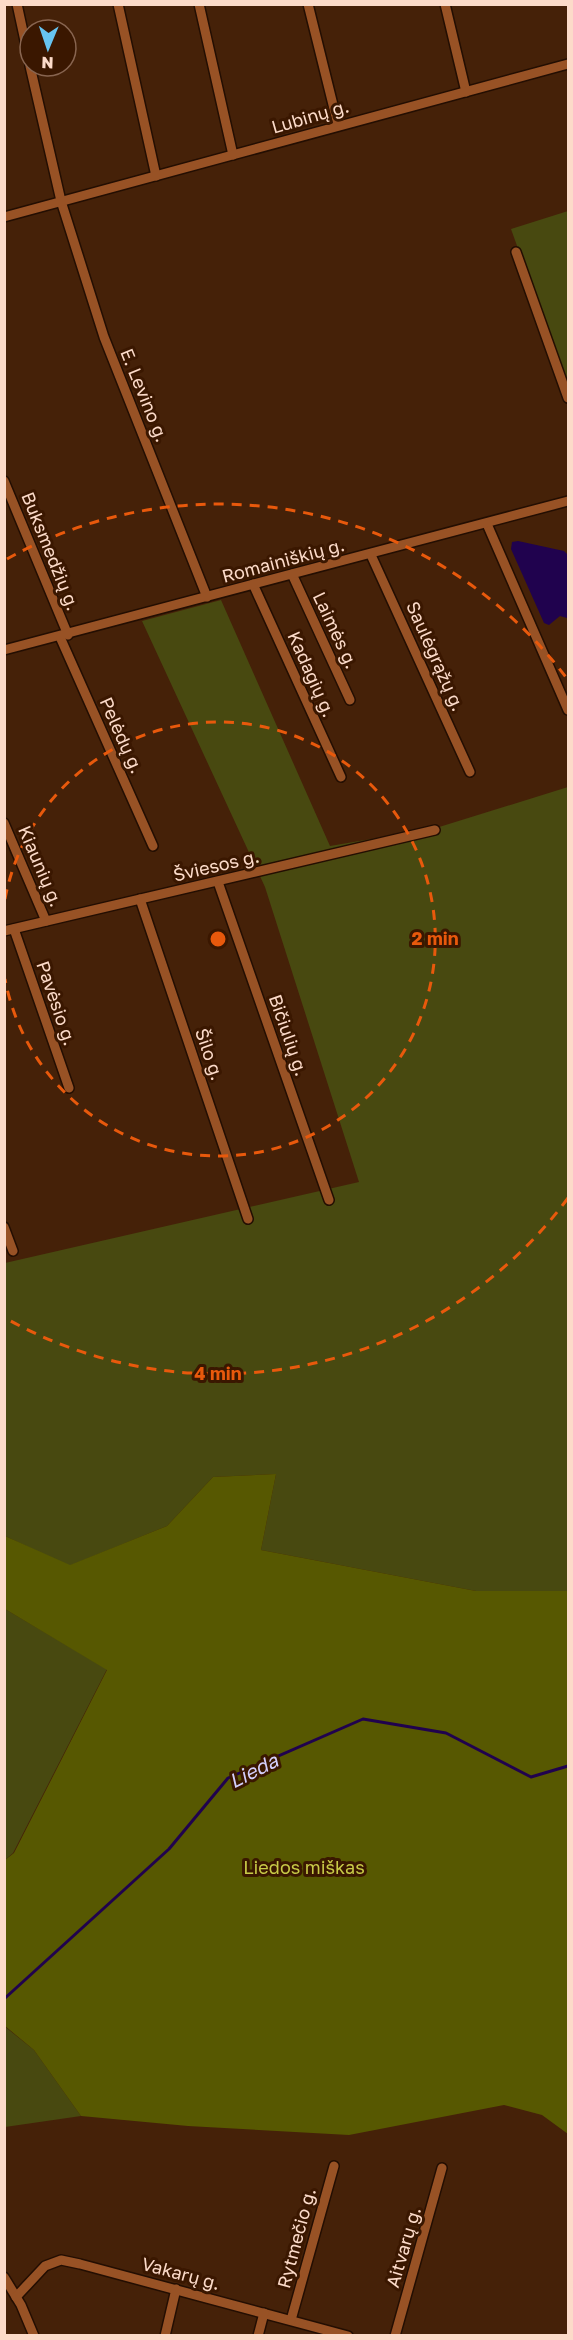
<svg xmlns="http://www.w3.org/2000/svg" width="573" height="2340" viewBox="0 0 573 2340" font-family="'Golos Text',sans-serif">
<rect width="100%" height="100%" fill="#452108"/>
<g fill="#484910">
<path d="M 568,211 L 568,388 L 511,229 Z"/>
<path d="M 221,600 L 330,846 L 436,828 L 568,787 L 568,1591 L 476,1591 L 261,1550 L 276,1474 L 213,1477 L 167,1526 L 69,1566 L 5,1536 L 5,1263 L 359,1182 L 265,887 L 142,621 Z"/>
<path d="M 5,1609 L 107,1669 L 13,1853 L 5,1860 Z"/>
<path d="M 4,2026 L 34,2050 L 81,2116 L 5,2127 Z"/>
</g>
<path fill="#575801" d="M 276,1474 L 261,1550 L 476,1591 L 568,1591 L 568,2134 L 542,2115 L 504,2105 L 349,2135 L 188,2126 L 81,2116 L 34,2050 L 5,2026 L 5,1860 L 14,1853 L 107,1670 L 5,1609 L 5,1536 L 70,1565 L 167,1526 L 213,1477 Z"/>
<path fill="#20024e" d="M 518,541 L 564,551 L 568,555 L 567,618 L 560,616 L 549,625 L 544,623 L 511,549 L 512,542 Z"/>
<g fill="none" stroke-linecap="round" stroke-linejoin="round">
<path stroke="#20024e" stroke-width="3" d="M 4,1999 L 169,1849 L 228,1778 L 363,1719 L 446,1733 L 531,1777 L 568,1766"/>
<g stroke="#230e02" stroke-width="12">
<g id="minor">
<path d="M 17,4 L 30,64"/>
<path d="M 118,4 L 156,176"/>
<path d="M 199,4 L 233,155"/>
<path d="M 308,4 L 338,125"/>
<path d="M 445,4 L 466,92"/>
<path d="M 30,66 L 61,201 L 104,337 L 207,597"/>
<path d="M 4,217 L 568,64"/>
<path d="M 516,252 L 568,398"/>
<path d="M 4,481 L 68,635"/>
<path d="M 487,524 L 568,710"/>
<path d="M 371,555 L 470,772"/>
<path d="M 292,574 L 350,700"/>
<path d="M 253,584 L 341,777"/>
<path d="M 60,637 L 153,846"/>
<path d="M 4,650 L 568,501"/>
<path d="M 4,823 L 46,921"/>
<path d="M 218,882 L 329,1200"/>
<path d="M 140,899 L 248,1219"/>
<path d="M 14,929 L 69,1088"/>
<path d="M 4,931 L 435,830"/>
<path d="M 4,1227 L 13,1251"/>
<path d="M 4,2277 L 21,2305 L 34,2336"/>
<path d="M 16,2297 L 45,2266 L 61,2260 L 80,2264 L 348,2336"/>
<path d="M 291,2320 L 334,2166"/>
<path d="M 165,2336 L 176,2289"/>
<path d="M 258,2336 L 264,2313"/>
<path d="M 395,2336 L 442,2168"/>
</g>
</g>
<use href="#minor" stroke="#985225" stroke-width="9"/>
</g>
<g fill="none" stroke="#e8590c" stroke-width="3" stroke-dasharray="10 8">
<path d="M5 899A217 217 0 1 1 5 979"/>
<path d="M568 1198A435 435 0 0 1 7 1319M7 559A435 435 0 0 1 568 680"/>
</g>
<g text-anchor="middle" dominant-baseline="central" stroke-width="6" stroke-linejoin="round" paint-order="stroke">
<g font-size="18" fill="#fcdbc9" stroke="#3a1700">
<text transform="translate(310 116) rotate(-16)">Lubinų g.</text>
<text transform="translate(145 395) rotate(68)">E. Levino g.</text>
<text transform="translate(51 551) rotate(68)">Buksmedžių g.</text>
<text transform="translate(283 560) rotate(-15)">Romainiškių g.</text>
<text transform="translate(336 630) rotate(65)">Laimės g.</text>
<text transform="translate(436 656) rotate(66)">Saulėgrąžų g.</text>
<text transform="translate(312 674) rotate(66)">Kadagių g.</text>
<text transform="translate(122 735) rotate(66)">Pelėdų g.</text>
<text transform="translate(216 865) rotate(-13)">Šviesos g.</text>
<text transform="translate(41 866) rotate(67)">Kiaunių g.</text>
<text transform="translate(57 1003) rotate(71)">Pavėsio g.</text>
<text transform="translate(289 1035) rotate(71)">Bičiulių g.</text>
<text transform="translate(210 1054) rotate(71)">Šilo g.</text>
<text transform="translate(296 2238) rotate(-75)">Rytmečio g.</text>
<text transform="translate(403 2247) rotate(-74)">Aitvarų g.</text>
<text transform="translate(181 2273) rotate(15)">Vakarų g.</text>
</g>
<g font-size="18" fill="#c8cb47" stroke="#3a1700">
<text x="304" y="1867">Liedos miškas</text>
</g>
<g font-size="20" font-style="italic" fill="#d4cffb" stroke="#3a1700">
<text transform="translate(253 1770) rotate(-27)">Lieda</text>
</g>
</g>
<circle cx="218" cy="939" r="9" fill="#e8590c" stroke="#3a1700" stroke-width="3"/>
<g font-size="18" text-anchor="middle" font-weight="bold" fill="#e8590c" stroke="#3a1700" stroke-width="6" stroke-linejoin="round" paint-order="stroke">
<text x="435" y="945">2 min</text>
<text x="218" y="1380">4 min</text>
</g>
<rect width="573" height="2340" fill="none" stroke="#fcdbc9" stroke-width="12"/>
<g transform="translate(48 48) rotate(182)"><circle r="28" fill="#3a1700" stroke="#886550" stroke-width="1.5"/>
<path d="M0-4.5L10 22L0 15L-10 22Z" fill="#67c4f0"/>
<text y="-9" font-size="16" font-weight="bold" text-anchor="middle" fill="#fcdbc9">N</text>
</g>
</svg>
